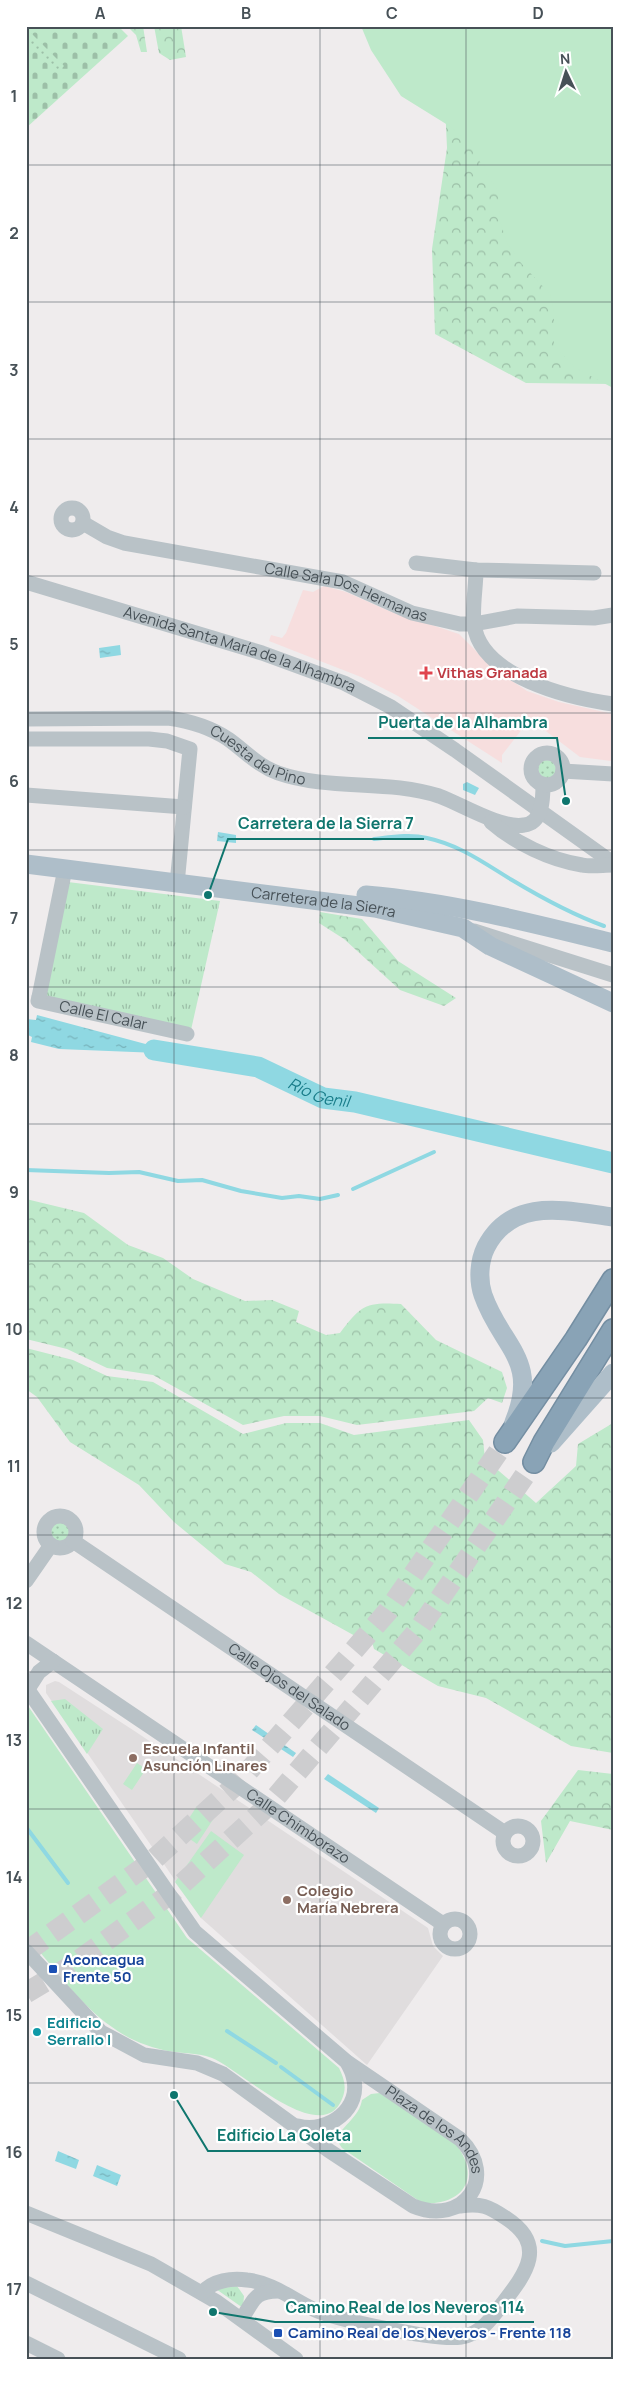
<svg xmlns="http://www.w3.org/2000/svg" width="639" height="2385" viewBox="0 0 639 2385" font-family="Manrope,sans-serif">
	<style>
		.education { fill: #e0ddde }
		.medical { fill: #f7dede }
		.grass { fill: url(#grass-tufts) }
		.forest { fill: url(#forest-crowns) }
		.cemetery { fill: url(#cemetery-stones) }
		.park { fill: #bee9ca }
		.garden { fill: url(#garden-dots) }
		.water { fill: url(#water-ripples) }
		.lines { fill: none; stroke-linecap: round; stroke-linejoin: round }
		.stream { stroke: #8fd8e2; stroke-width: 4 }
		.river { stroke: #8fd8e2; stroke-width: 21 }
		.highway-tunnel { stroke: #cdcdcf; stroke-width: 21; stroke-dasharray: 21 11; stroke-linecap: butt }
		.highway-casing { stroke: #748ea2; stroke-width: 24 }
		.minor { stroke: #b9c2c7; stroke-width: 15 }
		.major { stroke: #aebec9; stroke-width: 19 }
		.highway { stroke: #89a3b6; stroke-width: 21 }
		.grid { fill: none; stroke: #475157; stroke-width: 1; stroke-opacity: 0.55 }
		.health-dot { fill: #e0444e; stroke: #fff; stroke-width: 2 }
		.education-dot { fill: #8d6e63; stroke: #fff; stroke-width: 2 }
		.transit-dot { fill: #1a4fb4; stroke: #fff; stroke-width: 2 }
		.culture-dot { fill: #0f9aa8; stroke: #fff; stroke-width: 2 }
		.labels { text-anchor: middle; stroke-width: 4.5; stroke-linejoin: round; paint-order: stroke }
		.street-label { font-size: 15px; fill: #475157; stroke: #fff }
		.health-label { font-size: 15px; font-weight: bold; fill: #be3a42; stroke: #fff; text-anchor: start }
		.education-label { font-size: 15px; font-weight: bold; fill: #785e54; stroke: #fff; text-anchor: start }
		.transit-label { font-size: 15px; font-weight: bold; fill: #164399; stroke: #fff; text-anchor: start }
		.culture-label { font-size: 15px; font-weight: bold; fill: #0d838f; stroke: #fff; text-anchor: start }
		.water-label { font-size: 16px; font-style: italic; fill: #197d8a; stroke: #fff }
		.leader { fill: none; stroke: #0f766e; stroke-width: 2 }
		.callout-dot { fill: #0f766e; stroke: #fff; stroke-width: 2 }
		.callout-label { font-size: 16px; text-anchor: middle; font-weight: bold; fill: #0f766e; stroke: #fff; stroke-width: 4.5; stroke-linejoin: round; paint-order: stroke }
		.neatline { fill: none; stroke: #475157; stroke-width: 2 }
		.grid-label { font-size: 16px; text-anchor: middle; font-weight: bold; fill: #475157 }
	</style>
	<defs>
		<pattern id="grass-tufts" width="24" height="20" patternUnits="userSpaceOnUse" patternTransform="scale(1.25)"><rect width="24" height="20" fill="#bee9ca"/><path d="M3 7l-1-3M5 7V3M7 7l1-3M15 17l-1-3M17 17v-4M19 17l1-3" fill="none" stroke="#9cbfa7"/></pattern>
		<pattern id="forest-crowns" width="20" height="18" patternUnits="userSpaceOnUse" patternTransform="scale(1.25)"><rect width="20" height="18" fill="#bee9ca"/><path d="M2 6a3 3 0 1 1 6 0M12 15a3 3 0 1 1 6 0" fill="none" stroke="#9cbfa7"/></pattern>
		<pattern id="cemetery-stones" width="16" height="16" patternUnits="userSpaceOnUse" patternTransform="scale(1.25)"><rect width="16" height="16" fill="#bee9ca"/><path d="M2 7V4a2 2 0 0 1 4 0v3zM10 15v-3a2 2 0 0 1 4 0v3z" fill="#9cbfa7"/></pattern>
		<pattern id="garden-dots" width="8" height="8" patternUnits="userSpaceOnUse" patternTransform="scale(1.25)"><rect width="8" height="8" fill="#bee9ca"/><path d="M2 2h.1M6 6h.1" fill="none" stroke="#9cbfa7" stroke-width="1.8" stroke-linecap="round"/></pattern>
		<pattern id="water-ripples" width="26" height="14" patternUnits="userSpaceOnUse" patternTransform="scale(1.25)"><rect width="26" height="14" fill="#8fd8e2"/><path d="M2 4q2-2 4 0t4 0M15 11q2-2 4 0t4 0" fill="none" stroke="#77b2ba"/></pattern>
	</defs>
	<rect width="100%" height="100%" fill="#efeced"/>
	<polygon class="education" points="55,1681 59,1682 136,1732 428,1928 433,1946 443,1956 367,2065 201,1918 46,1693 46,1685"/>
	<polygon class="medical" points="324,586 346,592 389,611 459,634 494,669 527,691 559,702 613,714 611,761 580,757 530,719 502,755 502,763 398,696 361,677 269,641 271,635 282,638 286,633 303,590 313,592"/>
	<g class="grass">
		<polygon points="68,882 220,901 191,1030 45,997"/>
		<polygon points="65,1699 103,1729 87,1754 51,1701"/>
		<polygon points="237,2286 244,2296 243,2308 216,2289"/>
	</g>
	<g class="forest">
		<polygon points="127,26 143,26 147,52 141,52 136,35"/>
		<polygon points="154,26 181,26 186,57 170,60 159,53"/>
		<polygon points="443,60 613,384 526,383 435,334 432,249 447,148"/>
		<polygon points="320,912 362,919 398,961 456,998 444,1006 400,990 344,939 319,923"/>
		<path d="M26 1199 84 1213 128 1245 163 1258 193 1279 245 1301 272 1300 299 1311 296 1322 326 1335 340 1333C361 1305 366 1302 401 1304L436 1340 502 1372 507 1388 502 1403 488 1398 474 1411 357 1425 320 1416H284L243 1425 153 1375 107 1368 67 1349 26 1339Z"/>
		<polygon points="26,1348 73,1360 107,1376 153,1382 243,1434 286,1423 320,1423 354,1435 469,1420 483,1440 485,1459 536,1503 576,1466 578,1444 613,1423 613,1753 571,1746 486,1698 438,1686 374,1649 372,1642 363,1636 357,1637 279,1594 251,1572 225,1564 174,1522 139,1485 70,1442 37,1397 26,1389"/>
		<polygon points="578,1770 613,1774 613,1830 570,1821 546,1863 541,1821"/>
	</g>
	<polygon class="cemetery" points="26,26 118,26 128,36 26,128"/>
	<g class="park">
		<polygon points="361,26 613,26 613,388 574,367 554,345 554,312 550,294 521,263 507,243 499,218 500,193 485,172 471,144 451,127 401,96 371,50"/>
		<path d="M26 1703 187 1938 339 2068C343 2076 346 2084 344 2093 328 2155 240 2069 212 2058 196 2052 180 2054 163 2050 146 2046 126 2038 112 2027 80 2005 52 1965 26 1936Z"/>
		<polygon points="137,1763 146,1769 132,1790 123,1784"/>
		<polygon points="197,1806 214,1818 197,1844 180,1832"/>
		<polygon points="211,1831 244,1855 201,1918 175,1882"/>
		<path d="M380 2093 455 2143C482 2177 464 2206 422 2203L342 2148 336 2139C344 2124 359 2117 362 2100L371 2094Z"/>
	</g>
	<g class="garden">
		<polygon points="26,28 64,66 59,71 26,39"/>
		<circle cx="547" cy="769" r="9"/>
		<circle cx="60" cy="1532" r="11"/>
	</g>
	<g class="water">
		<polygon points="120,645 121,655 100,658 99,648"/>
		<polygon points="467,782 479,788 475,795 463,790 463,784"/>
		<polygon points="218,832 236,835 236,843 217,841"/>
		<polygon points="37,1015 183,1054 59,1049 31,1042 32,1037 26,1034 26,1019 36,1020"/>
		<polygon points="256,1725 296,1753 293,1757 252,1730"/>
		<polygon points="328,1774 379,1808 376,1813 324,1779"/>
		<polygon points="58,2151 79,2160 76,2169 55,2161"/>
		<polygon points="97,2165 121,2175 117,2186 93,2176"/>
	</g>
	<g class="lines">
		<g class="stream">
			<path d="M374 839C392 837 410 834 427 838 460 845 484 863 512 880 542 898 571 914 604 926"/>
			<polyline points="26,1170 109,1173 139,1172 178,1181 202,1180 241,1191 282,1198 299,1196 320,1199 338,1195"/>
			<polyline points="353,1189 434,1152"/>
			<polyline points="26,1827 68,1883"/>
			<polyline points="227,2031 276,2063"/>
			<polyline points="281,2067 333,2105"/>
			<polyline points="542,2241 565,2246 613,2241"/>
		</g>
		<path class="river" id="s1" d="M154 1050 258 1067 323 1098 355 1102 613 1163"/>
		<g class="highway-tunnel">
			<polyline points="26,1952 151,1862 239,1782 388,1611 505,1442"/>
			<polyline points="26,1993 71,1966 173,1892 270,1804 419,1629 534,1462"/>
		</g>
		<defs>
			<g id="highway">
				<polyline points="505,1442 576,1339 613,1280"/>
				<polyline points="534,1462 544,1442 613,1330"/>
			</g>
		</defs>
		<use href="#highway" class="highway-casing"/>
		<g class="minor">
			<circle cx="72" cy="519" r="11"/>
			<path id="s2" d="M83 523 107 537 124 543 343 582 412 613 460 624H474L517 616 594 618 613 615"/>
			<polyline points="416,563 476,570 594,573"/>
			<path d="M476 570C476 587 472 607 474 624 480 677 570 698 613 704"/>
			<path id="s3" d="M26 582 262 653 344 683 391 707 455 750 613 863"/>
			<path id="s4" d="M26 719 168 718C190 721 210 727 228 739 245 751 258 766 278 773 330 791 387 779 439 796 461 804 501 829 524 825 543 823 543 798 543 784"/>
			<polyline points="26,739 149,739 167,741 190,749 177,884"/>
			<circle cx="547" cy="769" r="16"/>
			<polyline points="563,771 613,774"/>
			<polyline points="26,795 184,807"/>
			<path d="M491 822C515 843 550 860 582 865 591 867 603 865 613 865"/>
			<polyline points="474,931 613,975"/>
			<path id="s5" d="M39 997 38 1001 187 1034"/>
			<polyline points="39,997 65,869"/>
			<circle cx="60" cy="1532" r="16"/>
			<path id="s6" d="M73 1541 505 1833"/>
			<polyline points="26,1581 51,1545"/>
			<path id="s7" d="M26 1643 443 1924"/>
			<path id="s8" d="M26 1687 195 1932 347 2062 460 2139C499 2177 464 2227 413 2206L328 2150 223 2074 197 2063 144 2055 101 2032 26 1951"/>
			<polyline points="28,1689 39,1672 53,1661"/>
			<circle cx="518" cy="1841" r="15"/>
			<circle cx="455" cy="1934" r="15"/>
			<path d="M298 2126C328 2134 363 2108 353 2076 352 2071 349 2066 347 2062"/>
			<polyline points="26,2213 151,2264 217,2302 296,2359"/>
			<polyline points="26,2283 179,2359"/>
			<path d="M202 2293C213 2280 232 2278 247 2280 271 2282 292 2299 313 2309 336 2320 436 2341 461 2337 481 2334 492 2318 503 2303 527 2272 547 2245 506 2218 488 2206 481 2203 460 2206"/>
			<path d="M242 2318C255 2300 252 2292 278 2291"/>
			<polyline points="26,2343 58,2359"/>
		</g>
		<g class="major">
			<path id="s9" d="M26 864 375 908 463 928 490 946 613 1003"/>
			<path d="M366 895C450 902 532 923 613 943"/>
			<path d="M514 1422C540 1359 501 1347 483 1295 478 1280 479 1261 486 1247 513 1196 566 1211 613 1217"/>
			<polyline points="551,1443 613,1373"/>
		</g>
		<use href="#highway" class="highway"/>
	</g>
	<path class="grid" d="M174 26V2359M320 26V2359M466 26V2359M26 165H613M26 302H613M26 439H613M26 576H613M26 713H613M26 850H613M26 987H613M26 1124H613M26 1261H613M26 1398H613M26 1535H613M26 1672H613M26 1809H613M26 1946H613M26 2083H613M26 2220H613"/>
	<path class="health-dot" d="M423.5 665.5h5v5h5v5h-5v5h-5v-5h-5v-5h5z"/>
	<g class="education-dot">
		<circle cx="133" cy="1758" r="5"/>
		<circle cx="287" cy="1900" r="5"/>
	</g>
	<g class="transit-dot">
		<rect x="48" y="1964" width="10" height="10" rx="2.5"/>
		<rect x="273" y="2328" width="10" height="10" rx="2.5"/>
	</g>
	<circle class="culture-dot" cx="37" cy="2032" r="5"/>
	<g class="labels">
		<g class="street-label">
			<text dy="5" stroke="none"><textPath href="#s2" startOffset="274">Calle Sala Dos Hermanas</textPath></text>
			<text dy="5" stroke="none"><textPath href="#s3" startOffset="224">Avenida Santa María de la Alhambra</textPath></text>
			<text dy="5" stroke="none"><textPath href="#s4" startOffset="241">Cuesta del Pino</textPath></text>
			<text dy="5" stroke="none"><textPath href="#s9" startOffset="300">Carretera de la Sierra</textPath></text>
			<text dy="5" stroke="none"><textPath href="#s5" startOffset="71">Calle El Calar</textPath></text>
			<text dy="5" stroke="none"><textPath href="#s6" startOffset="261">Calle Ojos del Salado</textPath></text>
			<text dy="5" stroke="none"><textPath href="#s7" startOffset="328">Calle Chimborazo</textPath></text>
			<text dy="5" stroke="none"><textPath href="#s8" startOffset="610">Plaza de los Andes</textPath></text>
		</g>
		<g class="health-label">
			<text x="437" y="678">Vithas Granada</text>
		</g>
		<g class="education-label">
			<text x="143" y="1754">Escuela Infantil<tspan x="143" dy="17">Asunción Linares</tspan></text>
			<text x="297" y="1896">Colegio<tspan x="297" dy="17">María Nebrera</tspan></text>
		</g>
		<g class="transit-label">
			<text x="63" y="1965">Aconcagua<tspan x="63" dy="17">Frente 50</tspan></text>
			<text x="288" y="2338">Camino Real de los Neveros - Frente 118</text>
		</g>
		<g class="culture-label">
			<text x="47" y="2028">Edificio<tspan x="47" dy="17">Serrallo I</tspan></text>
		</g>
		<g class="water-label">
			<text dy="6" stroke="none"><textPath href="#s1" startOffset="172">Río Genil</textPath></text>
		</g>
	</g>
	<path class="leader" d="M566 801L557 738H368M208 895L228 839H424M174 2095L208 2151H361M213 2312L275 2322H534"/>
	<g class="callout-dot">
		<circle cx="566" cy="801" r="5"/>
		<circle cx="208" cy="895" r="5"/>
		<circle cx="174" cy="2095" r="5"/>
		<circle cx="213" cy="2312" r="5"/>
	</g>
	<g class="callout-label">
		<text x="463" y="728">Puerta de la Alhambra</text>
		<text x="326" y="829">Carretera de la Sierra 7</text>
		<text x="284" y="2141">Edificio La Goleta</text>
		<text x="405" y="2313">Camino Real de los Neveros 114</text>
	</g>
	<rect width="639" height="2385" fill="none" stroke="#ffffff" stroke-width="55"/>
	<g transform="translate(566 72) rotate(356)" stroke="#ffffff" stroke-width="4" paint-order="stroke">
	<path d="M0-4L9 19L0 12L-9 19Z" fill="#475157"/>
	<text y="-8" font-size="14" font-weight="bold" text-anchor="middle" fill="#475157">N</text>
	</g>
	<rect x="28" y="28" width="584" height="2330" class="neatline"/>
	<g class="grid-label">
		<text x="100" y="19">A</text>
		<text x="246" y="19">B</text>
		<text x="392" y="19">C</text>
		<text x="538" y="19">D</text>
		<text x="14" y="102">1</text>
		<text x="14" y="239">2</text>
		<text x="14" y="376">3</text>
		<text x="14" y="513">4</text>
		<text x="14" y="650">5</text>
		<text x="14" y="787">6</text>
		<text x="14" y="924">7</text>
		<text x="14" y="1061">8</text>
		<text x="14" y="1198">9</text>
		<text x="14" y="1335">10</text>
		<text x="14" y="1472">11</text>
		<text x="14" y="1609">12</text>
		<text x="14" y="1746">13</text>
		<text x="14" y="1883">14</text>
		<text x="14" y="2021">15</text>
		<text x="14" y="2158">16</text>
		<text x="14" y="2295">17</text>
	</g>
</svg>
